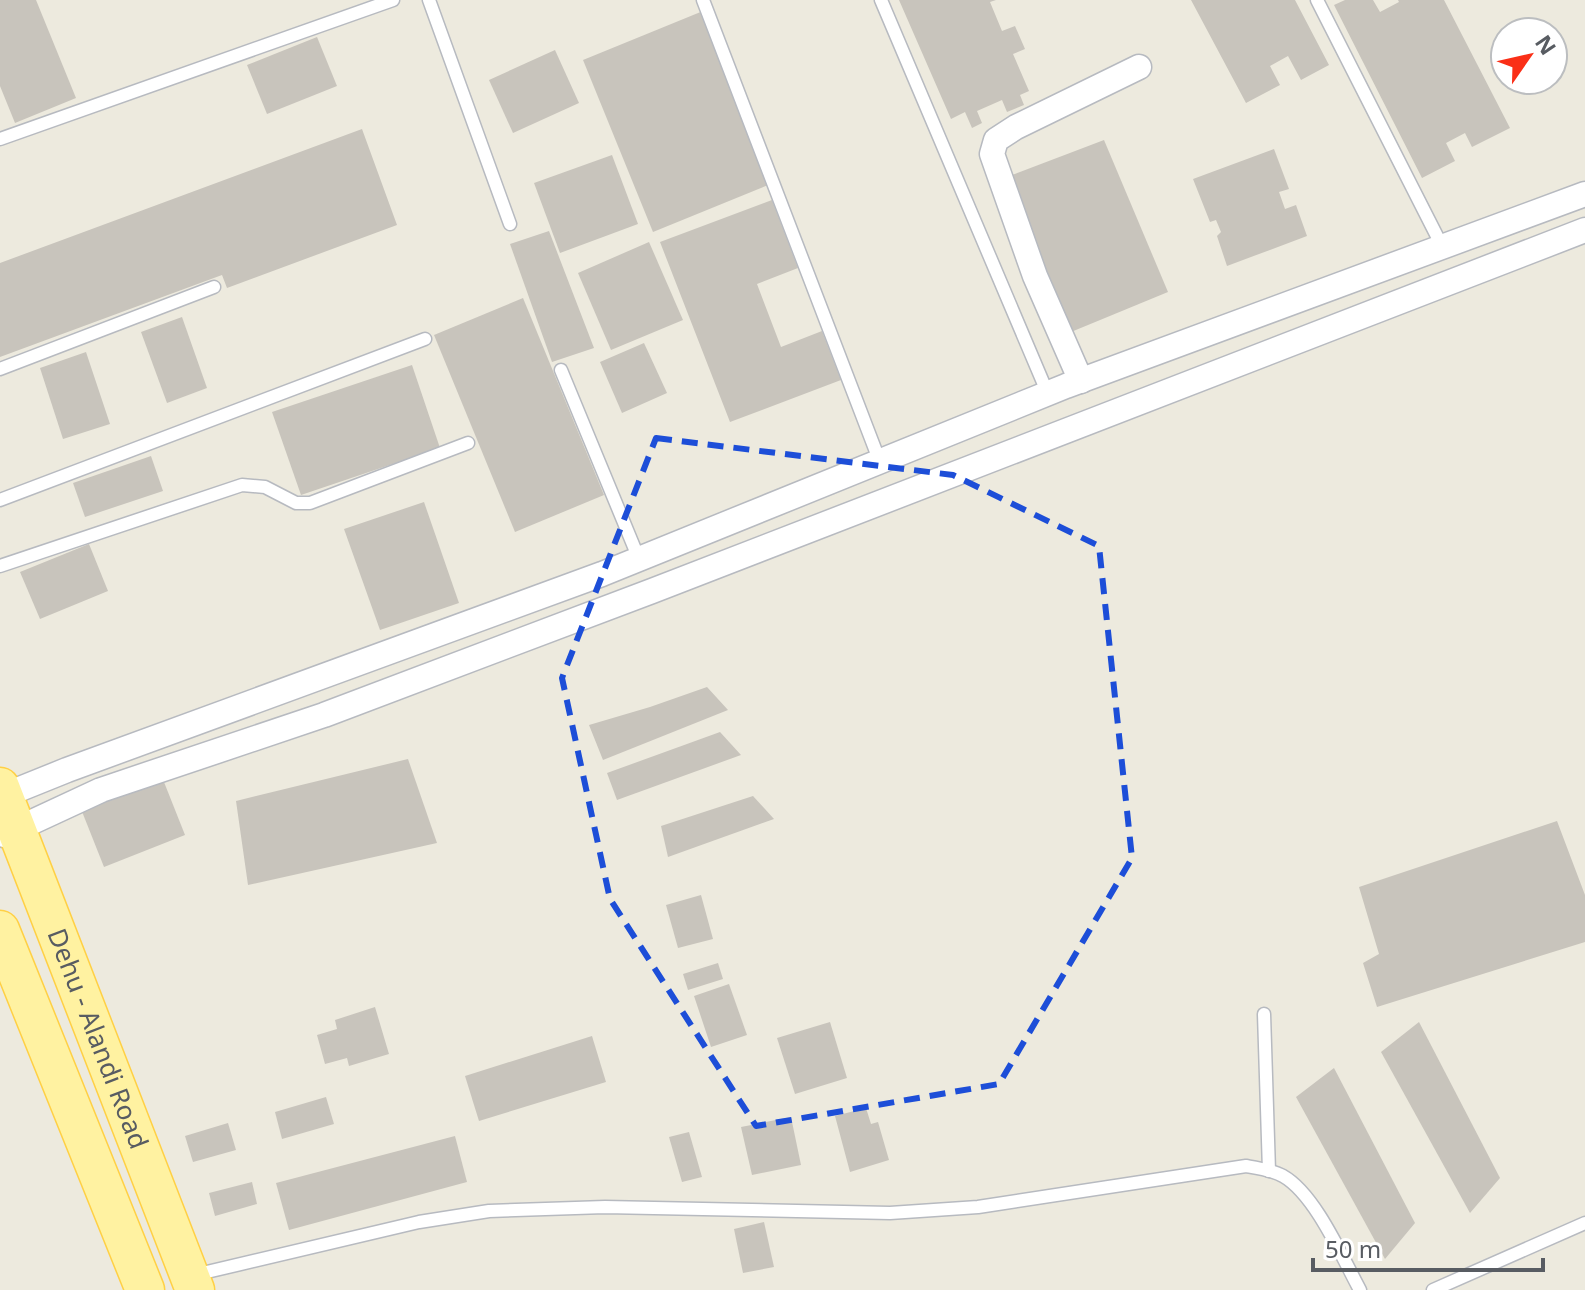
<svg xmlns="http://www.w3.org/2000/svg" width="1585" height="1290" viewBox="0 0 1585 1290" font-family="'Noto Sans',sans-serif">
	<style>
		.building { fill: #c8c4bc }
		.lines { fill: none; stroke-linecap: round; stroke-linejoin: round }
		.service-casing { stroke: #b7bac0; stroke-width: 15 }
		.minor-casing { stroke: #b7bac0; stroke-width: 27 }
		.primary-casing { stroke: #ffd045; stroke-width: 41 }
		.service { stroke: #fff; stroke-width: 12 }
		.minor { stroke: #fff; stroke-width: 24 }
		.primary { stroke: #fff2a1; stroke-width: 38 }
		.marked { fill: none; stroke: #1d4ed8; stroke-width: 6; stroke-dasharray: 16 10; stroke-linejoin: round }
		.labels { text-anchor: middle; stroke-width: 8; stroke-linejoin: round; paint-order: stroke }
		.street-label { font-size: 26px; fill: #585c62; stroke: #fff }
	</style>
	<rect width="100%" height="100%" fill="#edeade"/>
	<g class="building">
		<polygon points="0,0 36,0 76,98 15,123 0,86"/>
		<polygon points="899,0 996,0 990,2 1002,31 1015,26 1025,49 1013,54 1029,91 1020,95 1024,105 1007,112 1002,100 977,111 982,123 972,128 965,112 951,119"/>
		<polygon points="1191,0 1295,0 1329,65 1301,80 1288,56 1270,66 1280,85 1246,103"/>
		<polygon points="1345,0 1373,0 1380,12 1399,2 1398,0 1444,0 1510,128 1472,147 1465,133 1446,143 1455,161 1422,178 1334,5"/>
		<polygon points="703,11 773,183 653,232 583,60"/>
		<polygon points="317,37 337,86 267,114 247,65"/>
		<polygon points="555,50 579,103 513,133 489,80"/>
		<polygon points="362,129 397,225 227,288 222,275 0,357 0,263"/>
		<polygon points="1104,140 1168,292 1071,332 1007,177"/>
		<polygon points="1274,149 1289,189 1279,192 1285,209 1296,205 1307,236 1227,266 1217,236 1221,232 1216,220 1210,222 1193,179"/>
		<polygon points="612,155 638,224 560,253 534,183"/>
		<polygon points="772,200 798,268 757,284 781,347 822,331 841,380 730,422 660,242"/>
		<polygon points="549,231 594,348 552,362 510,244"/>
		<polygon points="649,242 683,320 611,350 578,273"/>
		<polygon points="523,298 604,495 515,532 434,335"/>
		<polygon points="182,317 207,388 167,403 141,332"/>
		<polygon points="644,343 667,393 622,413 600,362"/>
		<polygon points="86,352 110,424 63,439 40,368"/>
		<polygon points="412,365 440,448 301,495 272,412"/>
		<polygon points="151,456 163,491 85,517 73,483"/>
		<polygon points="424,502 459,603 380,630 344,529"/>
		<polygon points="89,544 108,591 40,619 20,572"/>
		<polygon points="707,687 728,710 603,760 589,725 650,707"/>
		<polygon points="720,732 741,755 617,800 607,773"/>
		<polygon points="408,759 437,843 248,885 236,801"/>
		<polygon points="162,777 185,835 104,867 81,809"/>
		<polygon points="753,796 774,819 668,857 661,826"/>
		<polygon points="1557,821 1585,895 1585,942 1377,1007 1363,963 1379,954 1359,887"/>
		<polygon points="701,895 713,939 678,948 666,905"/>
		<polygon points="718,963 723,979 688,990 683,974"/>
		<polygon points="729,984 747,1035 711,1047 694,996"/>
		<polygon points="375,1007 389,1054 349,1066 347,1058 325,1064 317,1035 337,1029 335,1020"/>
		<polygon points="830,1022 847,1078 795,1094 777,1038"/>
		<polygon points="1419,1022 1500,1178 1470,1213 1381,1052"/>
		<polygon points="592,1036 606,1082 479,1121 465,1076"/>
		<polygon points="1334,1068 1415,1223 1385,1259 1296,1097"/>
		<polygon points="326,1097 334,1124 282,1139 275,1112"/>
		<polygon points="866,1108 871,1124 878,1122 889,1160 850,1172 835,1116"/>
		<polygon points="791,1117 801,1165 752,1175 741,1127"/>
		<polygon points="228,1123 236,1150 193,1162 185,1136"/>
		<polygon points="689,1132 702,1177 682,1182 669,1137"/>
		<polygon points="455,1136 467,1182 289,1230 276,1183"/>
		<polygon points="252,1182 257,1204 215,1216 209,1193"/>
		<polygon points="764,1222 774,1267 743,1273 734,1229"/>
	</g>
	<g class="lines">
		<defs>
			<g id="service">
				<polyline points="429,0 510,224"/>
				<polyline points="703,0 880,462"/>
				<polyline points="881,0 1048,394"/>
				<polyline points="1317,0 1442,246"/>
				<polyline points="0,139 393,0"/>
				<polyline points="0,369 214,287"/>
				<polyline points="561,370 639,559"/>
				<polyline points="0,500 425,339"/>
				<polyline points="0,566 242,485 265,487 296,503 310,503 468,443"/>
				<polyline points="1264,1014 1269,1171"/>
				<path d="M194 1275 419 1222 489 1211 605 1207 890 1213 978 1207 1246 1166C1258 1168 1273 1170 1283 1176 1315 1194 1342 1257 1360 1290"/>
				<polyline points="1433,1290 1585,1223"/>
			</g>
			<g id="minor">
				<polyline points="1081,381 1035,276 992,154 996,140 1016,127 1139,67"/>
				<polyline points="0,797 67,770 602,574 1066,386 1585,194"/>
				<polyline points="4,835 101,790 324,715 652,591 1585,230"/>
			</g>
			<g id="primary">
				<path id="s1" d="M0 787 195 1290"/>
				<polyline points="0,930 145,1290"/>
			</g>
		</defs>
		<use href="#service" class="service-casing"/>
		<use href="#minor" class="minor-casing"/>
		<use href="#primary" class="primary-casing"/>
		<use href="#service" class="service"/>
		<use href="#minor" class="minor"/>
		<use href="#primary" class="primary"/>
	</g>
	<path class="marked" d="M656 438 953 475 1099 546 1132 858 999 1084 756 1126 610 899 562 678Z"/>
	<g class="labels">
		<g class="street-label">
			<text dy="9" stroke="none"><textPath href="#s1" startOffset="270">Dehu - Alandi Road</textPath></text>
		</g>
	</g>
	<g transform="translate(1529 56) rotate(56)"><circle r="38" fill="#ffffff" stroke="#bcbec0" stroke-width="2"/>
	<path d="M0-6L14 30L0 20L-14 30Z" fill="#fa2f17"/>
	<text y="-12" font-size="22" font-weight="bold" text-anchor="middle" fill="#585c62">N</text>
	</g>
	<path d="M1313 1258v12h230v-12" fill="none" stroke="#585c62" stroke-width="4"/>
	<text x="1325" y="1258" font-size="24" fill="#585c62" stroke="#ffffff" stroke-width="6" paint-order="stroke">50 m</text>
</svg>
